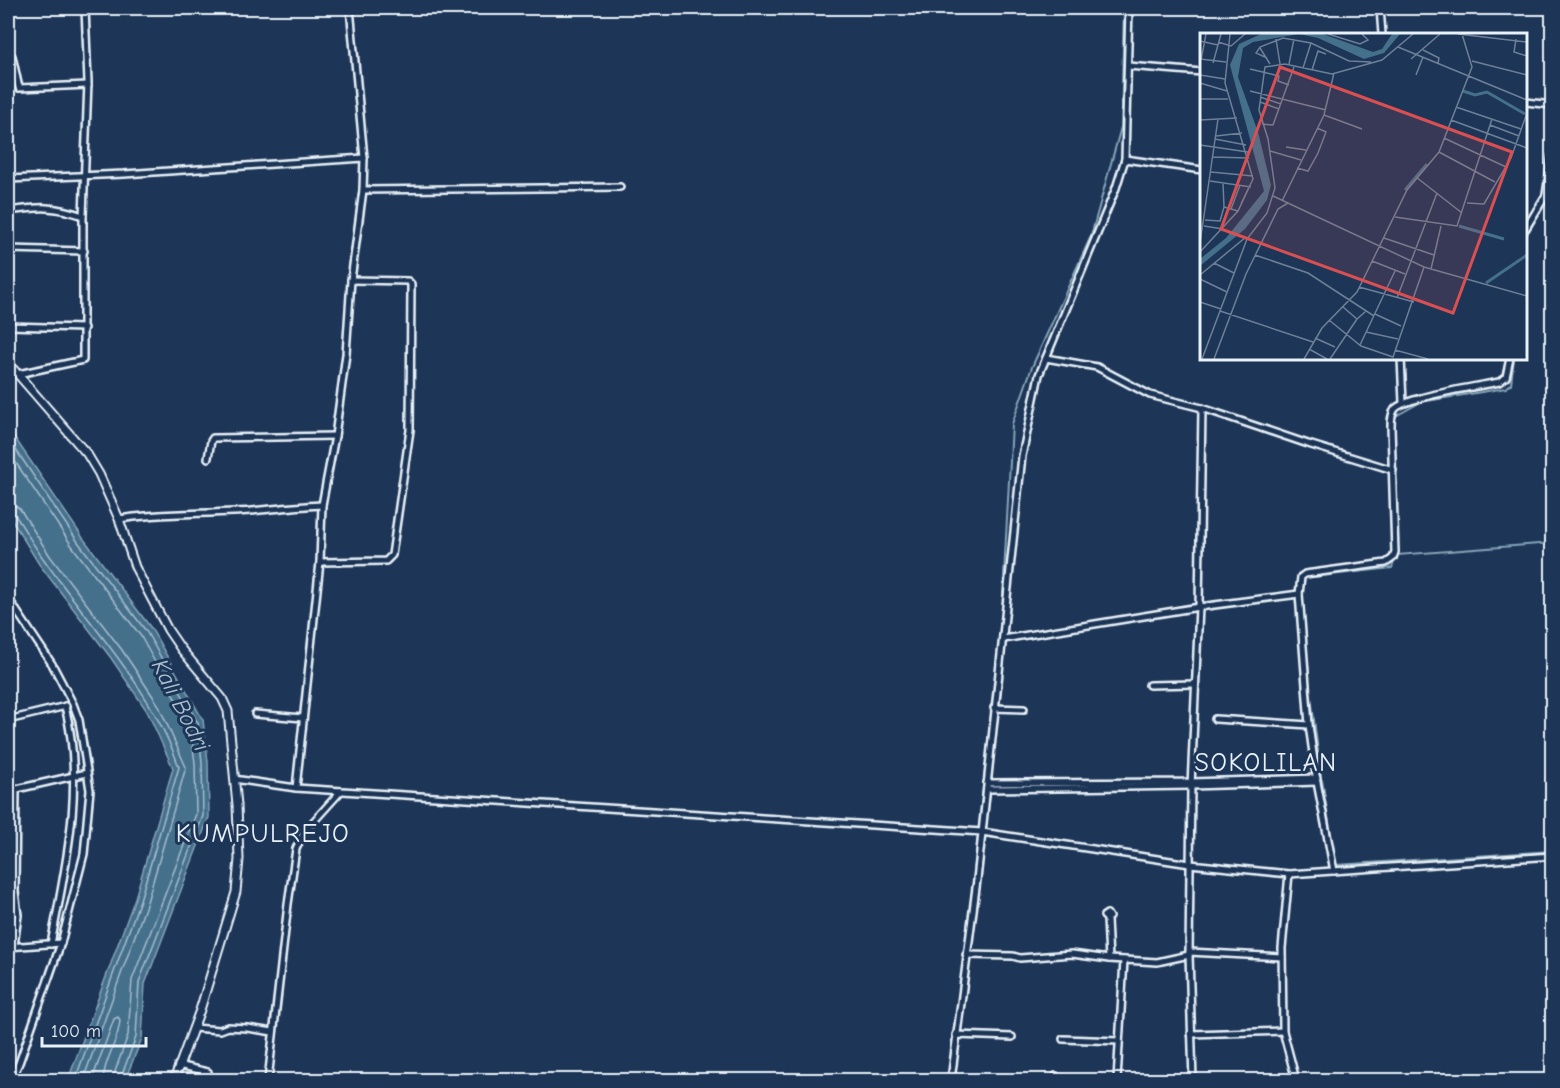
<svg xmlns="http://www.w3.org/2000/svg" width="1560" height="1088" viewBox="0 0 1560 1088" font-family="'Comic Neue',sans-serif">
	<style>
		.water { fill: #45708c; stroke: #86a4b7; stroke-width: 1.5 }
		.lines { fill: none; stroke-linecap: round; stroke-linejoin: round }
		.shore { stroke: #a7bdcd; stroke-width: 1.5 }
		.stream { stroke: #86a4b7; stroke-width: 2 }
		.minor-casing { stroke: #e8f1f8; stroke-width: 10 }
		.tertiary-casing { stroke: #e8f1f8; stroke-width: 11 }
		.minor { stroke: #1d3557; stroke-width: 5 }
		.tertiary { stroke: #1d3557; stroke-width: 7 }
		.labels { text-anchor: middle; stroke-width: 6; stroke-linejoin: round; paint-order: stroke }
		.water-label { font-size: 24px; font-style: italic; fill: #afc4d2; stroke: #1d3557 }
		.quarter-label { font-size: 26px; letter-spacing: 1.5px; fill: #e8f1f8; stroke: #1d3557 }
		.inset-river { fill: none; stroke: #45708c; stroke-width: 3 }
		.inset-road { fill: none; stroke: #6e8097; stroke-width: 1.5 }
		.view { fill: #da5052; fill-opacity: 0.15; stroke: #da5052; stroke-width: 3 }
		.inset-edge { fill: none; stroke: #e8f1f8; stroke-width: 3 }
	</style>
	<rect width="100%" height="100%" fill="#1d3557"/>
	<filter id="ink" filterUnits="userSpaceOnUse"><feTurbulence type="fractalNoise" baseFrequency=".0167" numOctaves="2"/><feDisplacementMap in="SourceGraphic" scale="12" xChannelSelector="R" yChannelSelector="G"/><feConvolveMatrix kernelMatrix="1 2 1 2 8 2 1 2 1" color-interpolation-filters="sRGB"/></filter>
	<g filter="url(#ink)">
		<polygon class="water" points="8,428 83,538 151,628 203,720 208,762 209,817 145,984 142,1038 125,1080 68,1080 135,898 173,768 147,711 111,658 39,564 8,514"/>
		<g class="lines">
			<g class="shore">
				<polyline points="8,438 78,542 146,631 198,723 202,763 203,816 139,982 136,1037 120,1080"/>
				<polyline points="8,451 72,546 140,635 190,725 195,763 196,814 132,980 128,1035 112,1080"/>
				<polyline points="8,504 14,505 20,509 50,556 122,650 158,704 186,767 147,902 83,1080"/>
				<path d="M8 512 15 515C25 530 34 546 45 561 92 628 152 689 179 767L140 900 75 1080"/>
				<path d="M92 1080 114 1019 118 1017 120 1020C119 1041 104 1059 103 1080"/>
			</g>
			<g class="stream">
				<polyline points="1526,236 1548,199 1552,177"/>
				<polyline points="1394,448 1394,417 1421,402 1506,388 1511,384 1514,358"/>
				<polyline points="1397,555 1552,543"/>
				<polyline points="1304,578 1392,568 1397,553"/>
				<polyline points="1303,583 1303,616"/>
				<polyline points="1306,657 1321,775"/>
				<polyline points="1322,780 1336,865 1552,851"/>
				<polyline points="965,956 1002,613 1012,424 1032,367 1091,236 1121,127 1124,8"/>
			</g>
			<defs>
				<g id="minor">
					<polyline points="1380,8 1382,34"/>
					<polyline points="8,55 12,56 19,88 88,85"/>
					<polyline points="1128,66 1202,72"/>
					<polyline points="1526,102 1552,105"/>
					<polyline points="1125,159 1202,170"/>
					<polyline points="8,179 124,174 364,158"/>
					<polyline points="363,190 620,187"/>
					<path d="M8 211C39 207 53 205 83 216"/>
					<polyline points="1526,228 1546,195 1552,155"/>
					<polyline points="8,249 84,251"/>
					<polyline points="8,326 84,328"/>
					<polyline points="1046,358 1097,367 1150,395 1202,408 1308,444 1393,470"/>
					<polyline points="1401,358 1403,403"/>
					<polyline points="18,374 83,360 83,216 88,82 85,8"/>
					<polyline points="208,458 211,441 213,438 335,436"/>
					<path d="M119 519C157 513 195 514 234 512 263 511 292 506 322 505"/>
					<polyline points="320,562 386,561 392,555 410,430 411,284 408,281 351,280"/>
					<polyline points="8,598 52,664 73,704 79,720 90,790 84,854 61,943 19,1063 11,1080"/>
					<polyline points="1003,639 1199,607 1299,594"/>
					<polyline points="1149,685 1195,684"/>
					<polyline points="994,708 1024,709"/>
					<polyline points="255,714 303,718"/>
					<polyline points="1215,719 1309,725"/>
					<polyline points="8,720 66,706"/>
					<polyline points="234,779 296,788 982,832 1190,864 1289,874 1552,856"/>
					<polyline points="987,783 1191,782 1317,778"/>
					<polyline points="296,788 320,562 322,505 335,436 346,354 351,280 363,190 364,158 350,8"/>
					<polyline points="987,789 1191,786 1317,782"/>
					<polyline points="8,791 87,773"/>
					<path d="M1334 871 1317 782 1309 725 1299 594 1301 577 1305 574 1386 563 1393 558 1395 552 1391 427C1391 421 1391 414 1395 409 1405 397 1480 386 1499 382L1506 377 1510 358"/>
					<polyline points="1289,874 1282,948 1283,1031 1296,1080"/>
					<polyline points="1109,917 1107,914 1104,916 1107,919 1109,959"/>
					<path d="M51 944C66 864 85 787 65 706"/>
					<polyline points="14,946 18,915 15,892 16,789"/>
					<polyline points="8,947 61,943"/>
					<polyline points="1189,952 1282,957"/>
					<polyline points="966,955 1013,956 1020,958 1072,954 1109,959 1157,962 1189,955"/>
					<polyline points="193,1028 220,1030 228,1027 247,1028 273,1032"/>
					<polyline points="1191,1034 1283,1031"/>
					<polyline points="956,1035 1012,1037"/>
					<polyline points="1063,1039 1119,1041"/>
					<polyline points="178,1065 208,1072"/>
					<polyline points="268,1080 288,904 296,849 304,832 341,791"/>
					<polyline points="951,1080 977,880 1022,456 1039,375 1116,188 1125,159 1129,8"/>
					<polyline points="1056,1080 1056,1076"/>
					<polyline points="1117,1080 1124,960"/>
					<polyline points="1193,1080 1189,955 1191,786 1199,607 1202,408"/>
				</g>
				<polyline id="tertiary" points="8,363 87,454 99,474 119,519 135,567 168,630 181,649 222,698 228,711 237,805 239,859 236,892 200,1010 174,1080"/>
			</defs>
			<use href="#minor" class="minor-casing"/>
			<use href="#tertiary" class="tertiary-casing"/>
			<use href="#minor" class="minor"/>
			<use href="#tertiary" class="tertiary"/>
		</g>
	</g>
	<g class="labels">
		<g class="water-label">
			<text transform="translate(181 705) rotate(63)" y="8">Kali Bodri</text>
		</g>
		<g class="quarter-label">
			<text x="1266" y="771">SOKOLILAN</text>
			<text x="263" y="842">KUMPULREJO</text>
		</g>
	</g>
	<g transform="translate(1200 33)">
		<rect width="327" height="327" fill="#1d3557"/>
		<path d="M61 1H123L173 19 182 16 192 1H200L184 20 164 26 118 5 99 1 53 9 43 15 38 44 58 99 71 152 67 167 45 196 0 233V226L26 205 64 158 30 32 39 11Z" fill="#45708c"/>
		<path class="inset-river" d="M263 58 275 62 287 59 325 81M205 157 227 131M259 193 304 206M286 250 327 222"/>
		<path class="inset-road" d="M128 1 160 11 168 7 162 1M258 1 327 9M76 6 80 31M316 6 314 19 327 23M0 8 18 12M18 9 31 13 45 1M198 14 327 67M60 15 70 31M223 17 239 25 238 30M67 25 56 20 60 14 83 5 111 10 149 28 171 29M0 26 26 29M211 26 240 1M1 27 6 1M272 28 327 42M13 30 21 1M89 31 94 6M103 35 111 10M50 36 79 43 78 48 89 52M112 37 118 18 126 21M0 42 25 46M216 42 223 24M0 50 27 58M50 58 126 77M60 64 81 71M0 66H28M60 69 79 76M256 74 321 96M124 82 162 96M0 87 37 85M251 87 327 115M62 91 73 92 94 34M290 92 319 103M16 103 42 100M244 105 306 134M15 106 46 112M0 112 48 119M86 114 106 117M70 118 101 127M239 119 295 149M13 124 49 125M97 135 108 138 118 120 126 99 117 95M11 139 53 143M216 144 262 180M10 148 51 154M23 150 24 174M73 163 224 234 327 263M82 168 124 82 134 40M267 170 284 171 311 125 327 80M41 171 50 152M31 176 40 152M195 184 257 193 292 86M5 187 20 188 24 174 38 178M4 193 23 196M184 205 234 222M0 210 18 86M0 219 38 178 53 146 25 50 30 1M55 222 108 240 174 283M172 228 205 241M14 230 34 240M231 236 241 193M0 242 46 204M0 246 27 259M159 254 214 269M197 265 237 160M0 269 21 276M143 274 157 286 166 278M20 278 113 309M175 281 201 293M129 287 161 313 193 324 224 234M166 299 198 306M115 305 135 314M160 312 195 238M109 316 127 326M195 317 228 326M2 326 47 206 67 180 75 155 68 106 59 77 65 34 85 31 132 41 182 27 213 1M14 326 46 241 78 176 88 170M104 326 122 295 157 259 207 157 239 119 272 34 262 1M130 326 157 286"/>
		<path class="view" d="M80 34 312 119 253 280 21 196Z"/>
		<rect width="327" height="327" class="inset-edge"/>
	</g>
	<rect width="1560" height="1088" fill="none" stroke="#1d3557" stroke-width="30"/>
	<rect x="15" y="15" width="1530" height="1058" fill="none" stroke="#e8f1f8" stroke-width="2" filter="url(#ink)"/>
	<path d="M42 1037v9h104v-9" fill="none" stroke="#e8f1f8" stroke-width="3"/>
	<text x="51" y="1037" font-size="18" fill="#e8f1f8" stroke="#1d3557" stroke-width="4.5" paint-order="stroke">100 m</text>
</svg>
